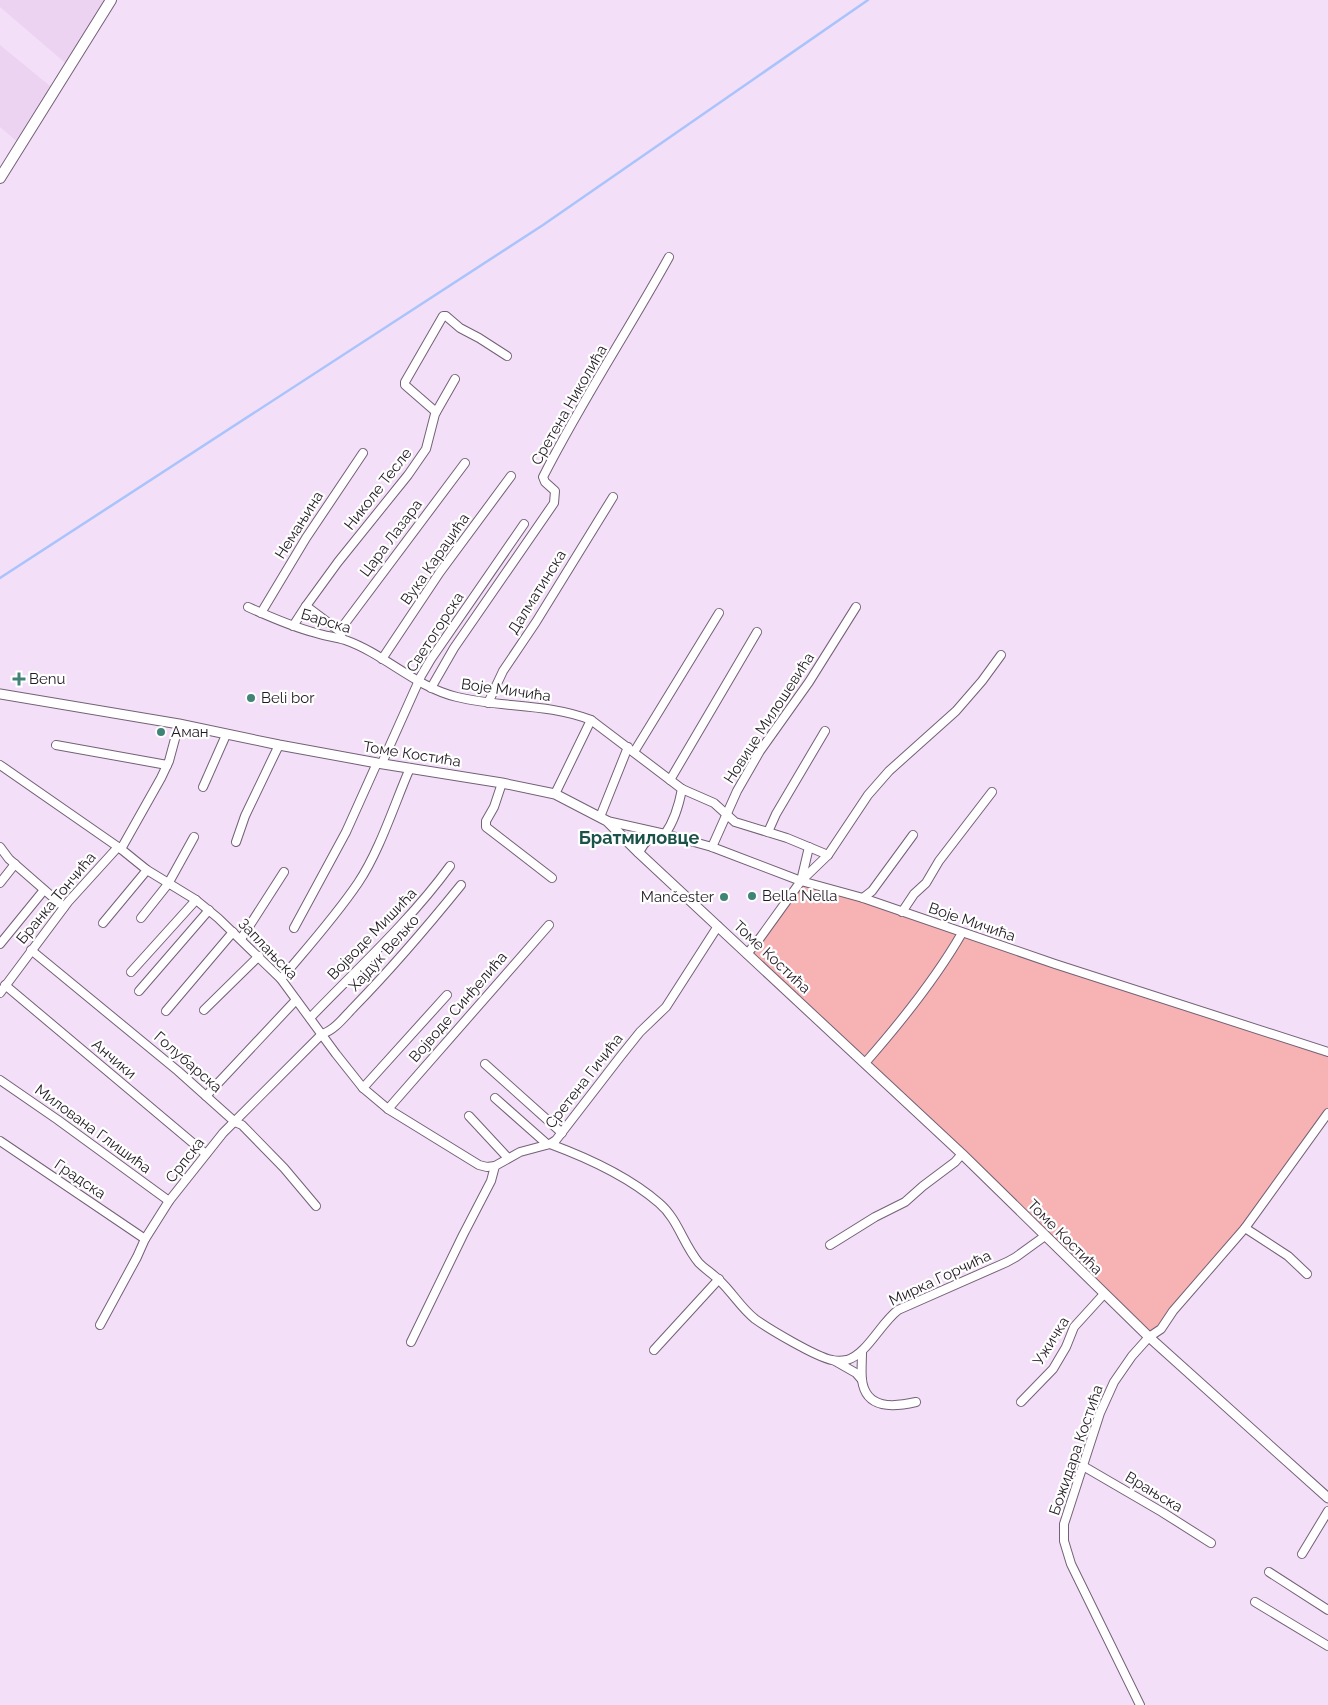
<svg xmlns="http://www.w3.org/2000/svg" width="1328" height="1705" viewBox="0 0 1328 1705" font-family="Raleway,sans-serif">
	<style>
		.built { fill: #edd3f2 }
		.green { fill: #f7b3b4 }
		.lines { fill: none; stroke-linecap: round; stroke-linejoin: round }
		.stream { stroke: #a9c4fb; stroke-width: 2.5 }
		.minor-casing { stroke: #736176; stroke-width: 10 }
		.tertiary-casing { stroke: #736176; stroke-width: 11 }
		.secondary-casing { stroke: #736176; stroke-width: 12 }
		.minor { stroke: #fff; stroke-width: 8 }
		.tertiary { stroke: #fff; stroke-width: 9 }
		.secondary { stroke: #fff; stroke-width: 10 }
		.poi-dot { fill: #408377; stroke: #fff; stroke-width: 2 }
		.labels { text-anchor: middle; stroke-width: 4.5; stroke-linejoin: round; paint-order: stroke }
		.street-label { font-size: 15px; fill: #231b24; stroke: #fff }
		.poi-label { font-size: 15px; fill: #231b24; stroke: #fff; text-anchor: start }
		.quarter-label { font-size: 18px; font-weight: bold; fill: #1b5249; stroke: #fff }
	</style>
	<rect width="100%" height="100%" fill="#f4dff8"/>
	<g class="built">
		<polygon points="0,0 111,0 70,67 0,7"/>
		<polygon points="0,45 55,90 21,145 0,127"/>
	</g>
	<polygon class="green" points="801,881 1328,1052 1328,1113 1245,1228 1165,1316 1149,1337 747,954"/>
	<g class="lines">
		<polyline class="stream" points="0,578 543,225 868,0"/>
		<defs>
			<g id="minor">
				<polyline points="436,412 405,385 405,382 443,316 446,316 460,328 479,338 507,356"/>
				<polyline points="306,606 338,562 408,475 426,449 435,414 455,379"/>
				<path d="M248 607C270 617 293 627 316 633 325 636 336 637 345 640 385 654 415 687 457 697 501 708 548 703 591 720"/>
				<polyline points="261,613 306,538 363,453"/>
				<polyline points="293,626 306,606 342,633"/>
				<polyline points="340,630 465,463"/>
				<polyline points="382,659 440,572 511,476"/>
				<path d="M431 688 454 648 554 503 555 491 545 482 543 477C581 402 628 331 669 257"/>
				<polyline points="488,703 503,671 536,622 613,497"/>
				<polyline points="56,745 167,765"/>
				<polyline points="634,752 719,613"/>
				<polyline points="382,763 421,676 431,659 524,524"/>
				<polyline points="0,765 121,849 147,870 196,900 218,918 281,979 336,1054 363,1088 388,1109 479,1165 487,1167 495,1166"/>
				<polyline points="670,780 757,632"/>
				<polyline points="502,783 494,807 486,821 486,827 552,878"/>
				<polyline points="203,787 226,735"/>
				<polyline points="555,794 591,720 682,789 714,803 735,822 787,838 828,855"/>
				<polyline points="600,817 628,747"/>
				<polyline points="607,821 665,834 712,847 801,881 863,898 1055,964 1328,1052"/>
				<polyline points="768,832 776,814 825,731"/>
				<polyline points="236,842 245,816 279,745"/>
				<polyline points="0,847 9,859 64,907"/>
				<polyline points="712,847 737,791 760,751 809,682 856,607"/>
				<polyline points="121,849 161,778 169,761 179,724"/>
				<path d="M639 853C645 840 651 836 665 834 675 820 679 805 682 789"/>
				<polyline points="801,881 809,847"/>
				<polyline points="0,883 15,864"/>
				<polyline points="863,898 872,891 913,835"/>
				<polyline points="902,912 914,894 926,883 939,861 992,792"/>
				<polyline points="141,918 168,884 194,837"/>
				<polyline points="103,923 147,870"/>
				<polyline points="294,928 346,832 377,763"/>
				<polyline points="241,939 284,872"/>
				<polyline points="0,944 44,890"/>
				<polyline points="31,950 178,1071 235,1122 242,1125 284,1168 316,1206"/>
				<polyline points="747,954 760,938 801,881 828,855 868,795 889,771 956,711 982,681 1001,655"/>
				<polyline points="131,972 196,900"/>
				<path d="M281 979C307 948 335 917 358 883 380 850 394 805 410 768"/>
				<polyline points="5,985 206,1154"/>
				<polyline points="139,991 209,910"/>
				<polyline points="0,993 68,902 118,847"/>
				<polyline points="204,1010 259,956"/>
				<polyline points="166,1011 233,932"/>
				<path d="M310 1018C358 968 409 922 450 866"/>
				<path d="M865 1063C901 1022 935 980 962 933"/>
				<polyline points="485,1064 562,1133"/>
				<polyline points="0,1080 58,1120 169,1201"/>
				<polyline points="363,1088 447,995"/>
				<polyline points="206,1096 296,1000"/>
				<polyline points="495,1098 547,1144"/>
				<polyline points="388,1109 549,925"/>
				<polyline points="469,1116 508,1158"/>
				<polyline points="0,1141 145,1239"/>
				<path d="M550 1144C588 1158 628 1176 659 1203 678 1219 683 1244 699 1263 705 1269 713 1274 719 1280 732 1292 741 1308 755 1319 769 1329 816 1357 832 1360 836 1361 842 1361 847 1360 867 1354 880 1324 898 1310L1007 1262 1016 1257 1045 1236"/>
				<polyline points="1245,1228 1288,1256 1307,1274"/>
				<polyline points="830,1245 875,1217 905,1202 923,1186 955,1162 962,1154"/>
				<path d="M100 1325 137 1257 145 1239 169 1201 223 1133 322 1034C335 1030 345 1016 354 1007 392 968 427 927 461 885"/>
				<polyline points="411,1342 463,1235 491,1181 495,1166 520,1152 550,1144 556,1140 620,1057 640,1032 666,1007 718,926"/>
				<polyline points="654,1350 719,1279"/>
				<path d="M862 1352C862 1361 861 1371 862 1380 866 1410 894 1407 916 1402"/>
				<polyline points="835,1361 856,1373 862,1380"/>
				<polyline points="1021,1402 1053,1369 1066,1347 1074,1327 1104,1294"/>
				<polyline points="1083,1466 1162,1512 1211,1543"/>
				<polyline points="1302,1554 1328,1511"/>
				<polyline points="1269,1572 1328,1610"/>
				<polyline points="1255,1602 1328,1646"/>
				<polyline points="1140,1705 1071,1564 1064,1541 1064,1524 1100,1413 1114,1382 1132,1356 1149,1337 1161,1329 1173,1311 1245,1228 1328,1113"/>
			</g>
			<polyline id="tertiary" points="0,694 179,724 279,745 377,763 502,783 555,794 607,821 639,853 962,1154 1149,1337 1328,1498"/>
			<polyline id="secondary" points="0,178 111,0"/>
		</defs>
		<use href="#minor" class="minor-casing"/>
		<use href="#tertiary" class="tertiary-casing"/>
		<use href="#secondary" class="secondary-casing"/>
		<use href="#minor" class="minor"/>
		<use href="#tertiary" class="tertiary"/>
		<use href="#secondary" class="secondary"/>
	</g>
	<g class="poi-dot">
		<path d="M16.5 671.5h5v5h5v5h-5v5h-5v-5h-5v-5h5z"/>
		<circle cx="251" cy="698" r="5"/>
		<circle cx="161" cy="732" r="5"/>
		<circle cx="752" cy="896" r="5"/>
		<circle cx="724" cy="897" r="5"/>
	</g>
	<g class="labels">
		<g class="street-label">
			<text transform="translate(569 405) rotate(-60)" y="5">Сретена Николића</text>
			<text transform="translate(378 489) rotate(-52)" y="5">Николе Тесле</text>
			<text transform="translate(299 525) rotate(-58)" y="5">Немањина</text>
			<text transform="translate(391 538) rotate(-53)" y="5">Цара Лазара</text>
			<text transform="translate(435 559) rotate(-55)" y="5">Вука Караџића</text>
			<text transform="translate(537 592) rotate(-58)" y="5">Далматинска</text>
			<text transform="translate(326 621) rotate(17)" y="5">Барска</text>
			<text transform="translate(435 632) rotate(-57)" y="5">Светогорска</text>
			<text transform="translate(506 690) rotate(8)" y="5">Воје Мичића</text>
			<text transform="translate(769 718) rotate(-57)" y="5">Новице Милошевића</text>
			<text transform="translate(412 754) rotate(9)" y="5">Томе Костића</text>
			<text transform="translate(56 898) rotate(-50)" y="5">Бранка Тончића</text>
			<text transform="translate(972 922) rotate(19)" y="5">Воје Мичића</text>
			<text transform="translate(372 934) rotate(-46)" y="5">Војводе Мишића</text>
			<text transform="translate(268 949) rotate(46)" y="5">Заплањска</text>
			<text transform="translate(384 953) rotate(-48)" y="5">Хајдук Вељко</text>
			<text transform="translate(772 957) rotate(43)" y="5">Томе Костића</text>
			<text transform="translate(458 1007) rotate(-49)" y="5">Војводе Синђелића</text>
			<text transform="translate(114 1059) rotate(40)" y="5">Анчики</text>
			<text transform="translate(188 1062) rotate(41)" y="5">Голубарска</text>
			<text transform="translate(584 1081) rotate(-52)" y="5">Сретена Гичића</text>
			<text transform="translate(93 1129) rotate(36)" y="5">Милована Глишића</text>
			<text transform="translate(185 1160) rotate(-52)" y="5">Српска</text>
			<text transform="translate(80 1179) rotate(34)" y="5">Градска</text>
			<text transform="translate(1065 1237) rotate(45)" y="5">Томе Костића</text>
			<text transform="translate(940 1278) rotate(-25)" y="5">Мирка Горчића</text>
			<text transform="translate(1051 1341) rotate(-58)" y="5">Ужичка</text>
			<text transform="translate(1076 1450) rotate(-71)" y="5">Божидара Костића</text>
			<text transform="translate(1154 1492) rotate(31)" y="5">Врањска</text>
		</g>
		<g class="poi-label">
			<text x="29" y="684">Benu</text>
			<text x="261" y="703">Beli bor</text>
			<text x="171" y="737">Аман</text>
			<text x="762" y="901">Bella Nella</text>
			<text x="714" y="902" text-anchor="end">Mančester</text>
		</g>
		<g class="quarter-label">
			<text x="639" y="844">Братмиловце</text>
		</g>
	</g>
</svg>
